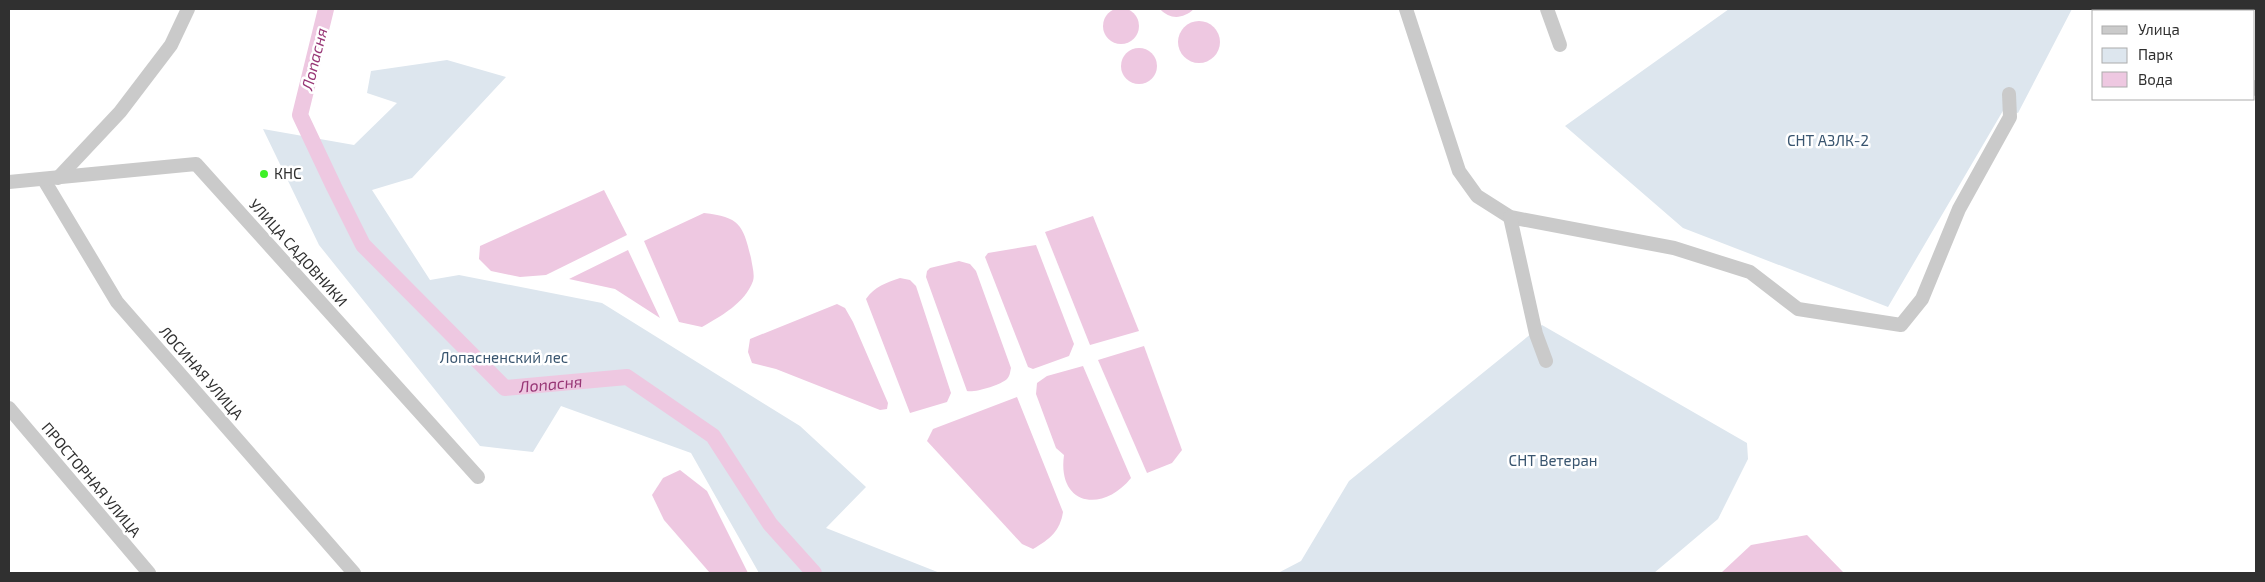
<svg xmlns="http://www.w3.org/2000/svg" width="2265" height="582" viewBox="0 0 2265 582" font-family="'Exo 2',sans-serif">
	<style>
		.green { fill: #dde6ee }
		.water { fill: #eec8e1 }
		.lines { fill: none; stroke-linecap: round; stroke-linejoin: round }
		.river { stroke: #eec8e1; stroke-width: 16 }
		.minor { stroke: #cacaca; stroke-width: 14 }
		.poi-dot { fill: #3ef127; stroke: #fff; stroke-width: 2 }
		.labels { text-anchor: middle; stroke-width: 5; stroke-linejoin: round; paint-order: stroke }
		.park-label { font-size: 15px; fill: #39556f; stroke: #fff }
		.poi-label { font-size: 15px; fill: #303030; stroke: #fff; text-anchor: start }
		.street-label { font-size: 15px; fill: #303030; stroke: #fff }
		.water-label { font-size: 16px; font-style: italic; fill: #983776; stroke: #fff }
	</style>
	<rect width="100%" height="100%" fill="#fff"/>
	<g class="green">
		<polygon points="1729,9 2072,9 2018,113 2004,109 1888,307 1683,228 1565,126"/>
		<polygon points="447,60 506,77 412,178 372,190 430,280 459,275 602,303 800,426 866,487 826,528 940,573 759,573 691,453 561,406 533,452 480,446 319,245 263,129 354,145 397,103 367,93 371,71"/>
		<polygon points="1542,325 1747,443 1748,459 1718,519 1654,573 1278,573 1301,561 1349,481"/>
	</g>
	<g class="water">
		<circle cx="1121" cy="26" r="18"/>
		<path d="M1160 9H1194C1183 19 1170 20 1160 9Z"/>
		<circle cx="1199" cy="42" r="21"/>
		<circle cx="1139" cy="66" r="18"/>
		<polygon points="604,190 627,235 546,275 520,277 491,271 479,259 480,246"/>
		<path d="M704 213C740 217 743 225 751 258 752 265 755 275 753 281 745 303 721 316 702 327L679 322 644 241Z"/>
		<polygon points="1093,216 1139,331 1090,345 1045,232"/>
		<polygon points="1036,245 1074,344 1069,356 1033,369 1028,367 985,257 988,253"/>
		<polygon points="628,250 660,318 615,289 569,279"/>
		<path d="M959 261 970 264 976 271 1011 368C1010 372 1010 376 1007 379 1001 385 974 393 967 391L926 277 927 271 930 268Z"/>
		<path d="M900 278 910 280 916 286 951 393 947 402 910 413 866 299C875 286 886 283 900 278Z"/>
		<polygon points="837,304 845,308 853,322 888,403 887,409 880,410 776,369 752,363 748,352 750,339"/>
		<polygon points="1144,346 1182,450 1172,463 1147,473 1098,360"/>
		<path d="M1083 366 1131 478C1102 514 1057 505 1064 455L1056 448 1036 394 1037 383 1047 376Z"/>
		<path d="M1017 397 1063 512C1060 531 1050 539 1033 549L1022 544 927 441 933 429Z"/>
		<polygon points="680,470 707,491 748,573 710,573 664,520 652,495 663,478"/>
		<polygon points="1807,535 1844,573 1721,573 1751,545"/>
	</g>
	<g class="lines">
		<path class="river" id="s1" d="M326 9 300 115 334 187 363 245 505 388 627 377 713 436 770 524 814 573"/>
		<g class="minor">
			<polyline points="1406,9 1459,171 1477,196 1510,217 1674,248 1750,272 1798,309 1901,325 1922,299 1959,209 2010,117 2009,94"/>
			<polyline points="1547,9 1560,45"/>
			<polyline points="2254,87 2256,89"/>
			<polyline points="58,178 120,112 171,45 188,9"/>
			<polyline points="44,180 117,302 354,573"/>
			<polyline points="9,182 196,164 478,477"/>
			<polyline points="1510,217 1536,334 1546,361"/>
			<polyline points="9,408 149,573"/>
		</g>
	</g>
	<circle class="poi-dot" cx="264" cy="174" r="5"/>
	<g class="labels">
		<g class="park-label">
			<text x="1828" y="146">СНТ АЗЛК-2</text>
			<text x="504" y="363">Лопасненский лес</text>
			<text x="1553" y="466">СНТ Ветеран</text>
		</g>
		<g class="poi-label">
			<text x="274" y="179">КНС</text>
		</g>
		<g class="street-label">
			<text transform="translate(298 253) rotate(48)" y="5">УЛИЦА САДОВНИКИ</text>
			<text transform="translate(201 373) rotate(49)" y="5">ЛОСИНАЯ УЛИЦА</text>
			<text transform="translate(91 480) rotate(50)" y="5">ПРОСТОРНАЯ УЛИЦА</text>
		</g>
		<g class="water-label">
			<text transform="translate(314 59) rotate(-76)" y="6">Лопасня</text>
			<text dy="6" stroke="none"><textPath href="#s1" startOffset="501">Лопасня</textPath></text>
		</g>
	</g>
	<rect width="2265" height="582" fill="none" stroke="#303030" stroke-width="20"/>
	<rect x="2092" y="10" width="162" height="90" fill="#ffffff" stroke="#acacac"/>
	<rect x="2102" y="26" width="25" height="8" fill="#cacaca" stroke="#acacac"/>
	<text x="2138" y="35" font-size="15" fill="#303030">Улица</text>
	<rect x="2102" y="48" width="25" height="15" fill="#dde6ee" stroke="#acacac"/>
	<text x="2138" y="60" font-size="15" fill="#303030">Парк</text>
	<rect x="2102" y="72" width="25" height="15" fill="#eec8e1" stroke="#acacac"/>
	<text x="2138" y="85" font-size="15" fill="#303030">Вода</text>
</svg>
